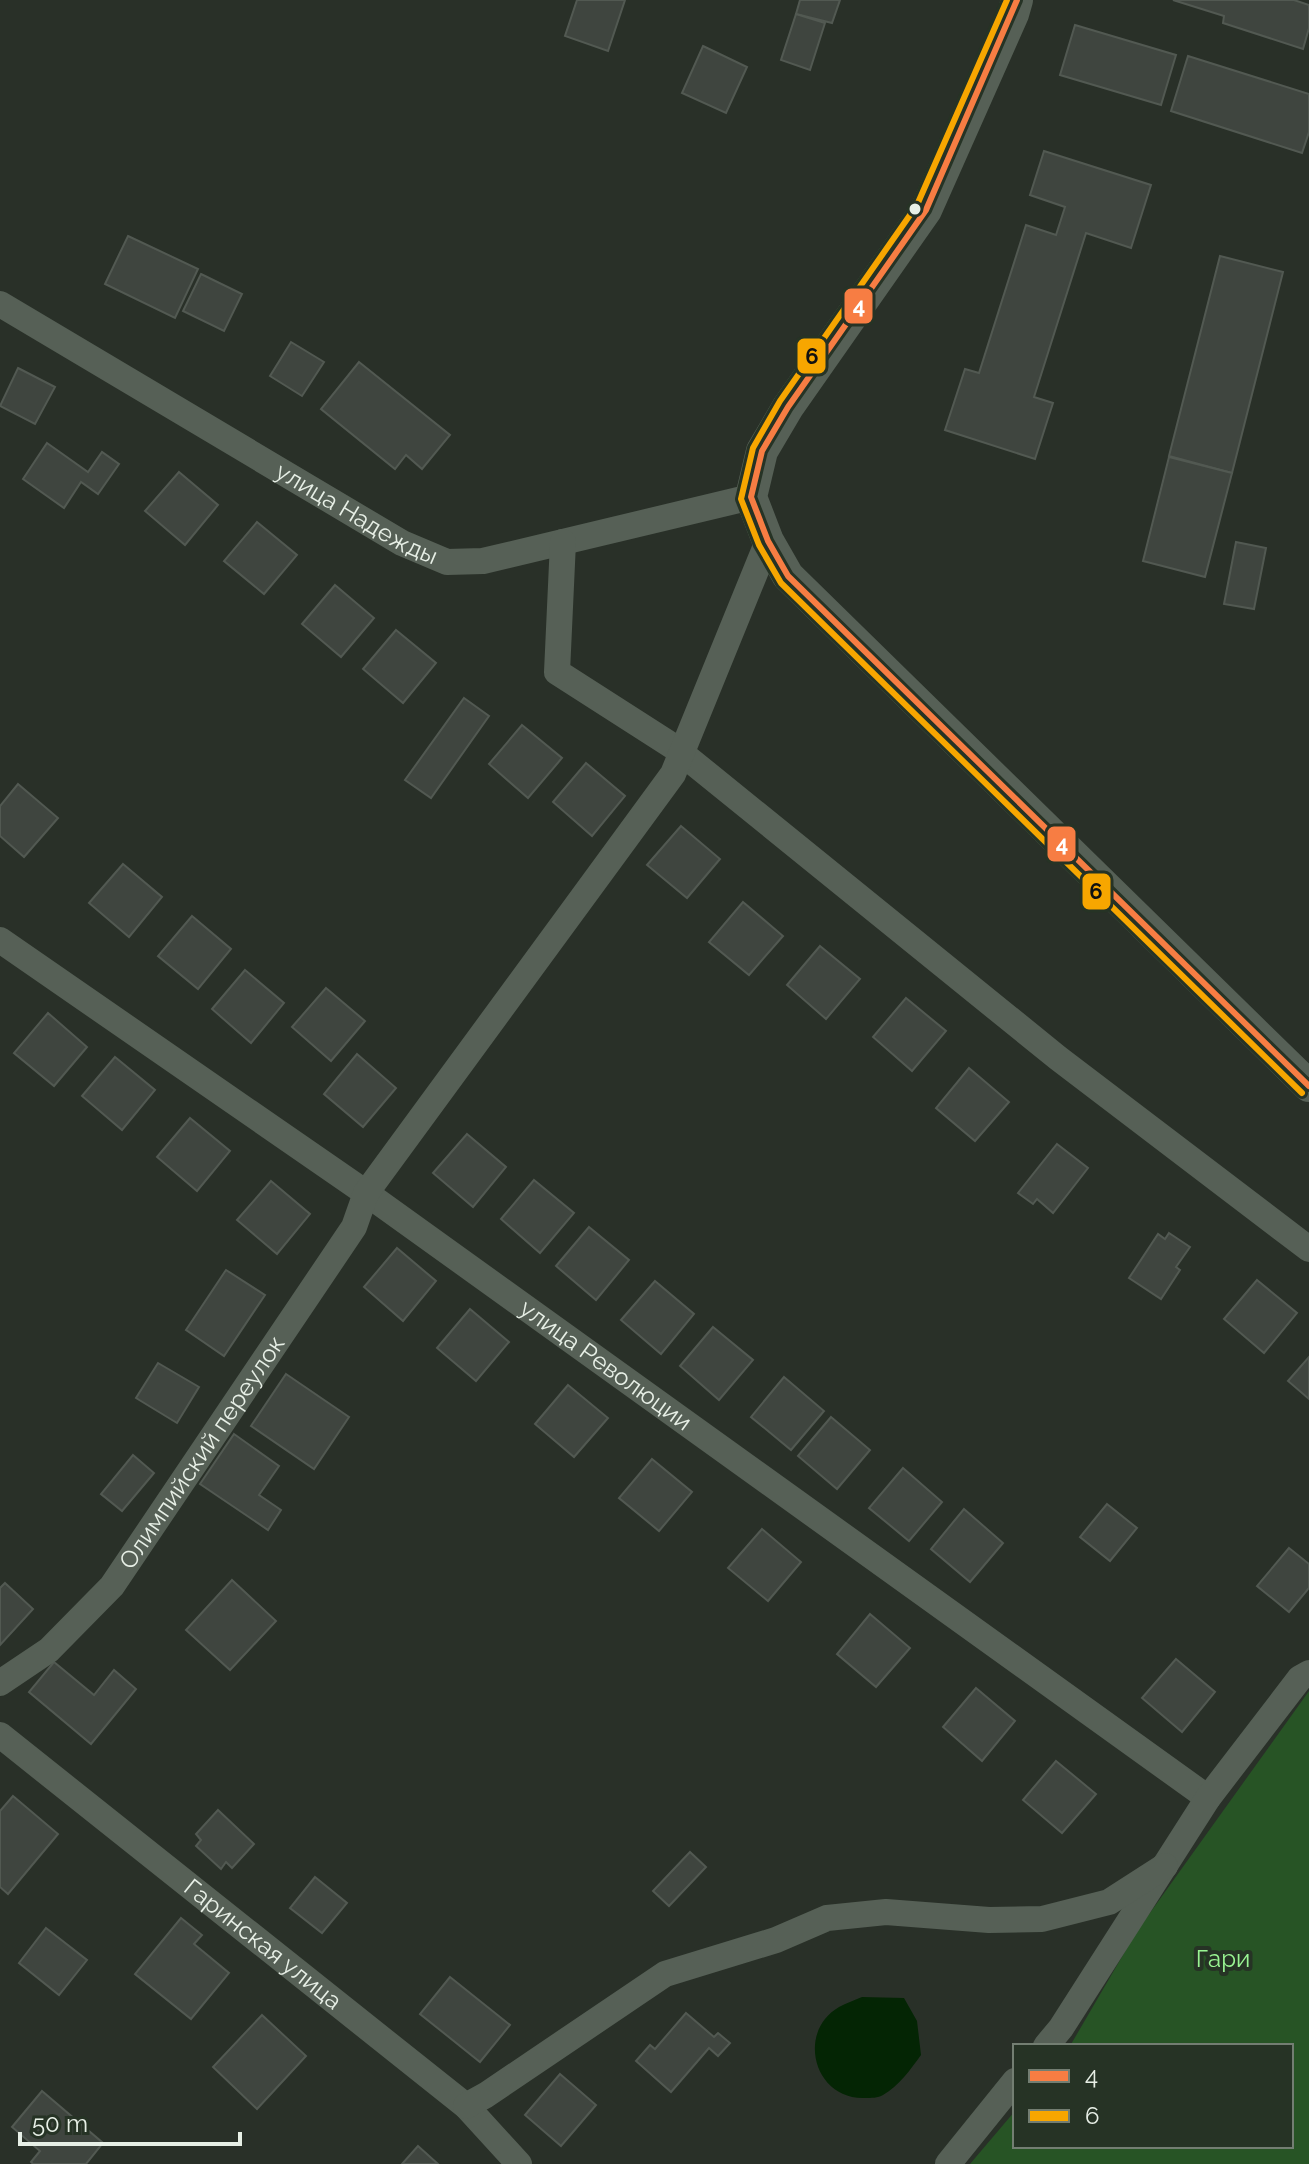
<svg xmlns="http://www.w3.org/2000/svg" width="1309" height="2164" viewBox="0 0 1309 2164" font-family="Raleway,sans-serif">
	<style>
		.green { fill: #275425 }
		.water { fill: #042504 }
		.building { fill: #3f453f; stroke: #525952; stroke-width: 2 }
		.lines { fill: none; stroke-linecap: round; stroke-linejoin: round }
		.minor { stroke: #566056; stroke-width: 26 }
		.tertiary { stroke: #566056; stroke-width: 32 }
		.bus-1-casing { stroke: #263325; stroke-width: 12 }
		.bus-2-casing { stroke: #263325; stroke-width: 12 }
		.bus-1 { stroke: #f77d43; stroke-width: 6 }
		.bus-2 { stroke: #f7a600; stroke-width: 6 }
		.bus-dot { fill: #e7efe6; stroke: #263325; stroke-width: 3 }
		.labels { text-anchor: middle; stroke-width: 8; stroke-linejoin: round; paint-order: stroke }
		.street-label { font-size: 24px; fill: #e7efe6; stroke: #263325 }
		.park-label { font-size: 24px; fill: #9af593; stroke: #263325 }
		.line-badge { stroke: #263325; stroke-width: 3 }
		.badge-label { font-size: 22px; text-anchor: middle; font-weight: bold; fill: #fff }
		.pale-badge-label { font-size: 22px; text-anchor: middle; font-weight: bold; fill: #111 }
	</style>
	<rect width="100%" height="100%" fill="#293028"/>
	<polygon class="green" points="1309,1691 1309,2164 970,2164 1015,2111 1015,2146 1291,2146 1291,2046 1070,2046 1137,1931"/>
	<path class="water" d="M862 1997 904 1998 917 2021 921 2055C910 2070 899 2086 883 2095 878 2098 871 2098 865 2098 814 2100 796 2032 839 2007 846 2003 855 2000 862 1997Z"/>
	<g class="building">
		<polygon points="577,0 625,0 608,51 565,36"/>
		<polygon points="800,0 840,0 832,23 796,14"/>
		<polygon points="1173,0 1294,0 1309,5 1309,28 1303,49 1223,23 1224,16"/>
		<polygon points="796,14 825,23 810,70 781,60"/>
		<polygon points="1075,25 1176,55 1161,105 1060,75"/>
		<polygon points="703,46 747,67 726,113 682,93"/>
		<polygon points="1188,56 1309,94 1309,132 1302,153 1171,111"/>
		<polygon points="1044,151 1151,185 1131,248 1086,233 1034,397 1053,403 1035,459 945,430 965,369 979,373 1026,225 1056,235 1065,207 1030,195"/>
		<polygon points="128,236 198,269 175,318 105,284"/>
		<polygon points="1220,256 1283,272 1232,473 1169,456"/>
		<polygon points="201,274 242,294 224,331 183,311"/>
		<polygon points="291,342 324,362 302,396 270,376"/>
		<polygon points="359,362 450,435 422,469 406,455 395,469 321,409"/>
		<polygon points="18,368 55,387 35,424 0,406"/>
		<polygon points="47,443 88,472 102,452 119,464 98,494 81,482 64,508 23,479"/>
		<polygon points="1169,457 1232,473 1205,577 1143,561"/>
		<polygon points="179,472 218,505 185,545 145,511"/>
		<polygon points="257,522 297,555 264,594 224,561"/>
		<polygon points="1236,542 1266,548 1254,609 1224,604"/>
		<polygon points="335,585 374,618 341,657 302,624"/>
		<polygon points="396,630 436,663 403,703 363,669"/>
		<polygon points="464,698 489,716 431,798 405,780"/>
		<polygon points="522,725 562,758 528,798 489,764"/>
		<polygon points="586,763 625,796 592,836 553,802"/>
		<polygon points="18,784 58,818 24,857 0,836 0,806"/>
		<polygon points="681,826 720,859 687,898 647,865"/>
		<polygon points="123,864 162,897 129,937 89,903"/>
		<polygon points="743,902 783,936 749,975 709,942"/>
		<polygon points="192,916 231,949 198,989 158,956"/>
		<polygon points="820,946 860,979 826,1019 787,985"/>
		<polygon points="245,970 284,1003 251,1043 212,1009"/>
		<polygon points="326,988 365,1021 331,1061 292,1027"/>
		<polygon points="906,998 946,1031 912,1071 873,1037"/>
		<polygon points="48,1013 87,1047 54,1086 14,1053"/>
		<polygon points="357,1054 396,1088 363,1127 324,1094"/>
		<polygon points="115,1057 155,1090 122,1130 82,1096"/>
		<polygon points="969,1068 1009,1102 975,1141 936,1108"/>
		<polygon points="190,1118 230,1151 197,1191 157,1157"/>
		<polygon points="467,1134 506,1167 473,1207 433,1173"/>
		<polygon points="1057,1144 1088,1168 1053,1213 1037,1199 1033,1204 1018,1193"/>
		<polygon points="534,1180 574,1213 540,1253 501,1219"/>
		<polygon points="271,1181 310,1214 277,1254 237,1220"/>
		<polygon points="589,1227 629,1260 596,1300 556,1266"/>
		<polygon points="1169,1233 1190,1247 1176,1267 1180,1270 1161,1299 1129,1278 1158,1234 1165,1239"/>
		<polygon points="397,1248 436,1281 403,1321 364,1287"/>
		<polygon points="226,1270 265,1295 224,1356 186,1330"/>
		<polygon points="1257,1280 1297,1313 1264,1353 1224,1319"/>
		<polygon points="655,1281 694,1314 661,1354 621,1320"/>
		<polygon points="470,1309 509,1342 476,1381 437,1348"/>
		<polygon points="713,1327 753,1360 719,1400 680,1366"/>
		<polygon points="1309,1357 1309,1399 1288,1381"/>
		<polygon points="158,1363 199,1387 177,1423 136,1398"/>
		<polygon points="286,1374 349,1417 314,1469 251,1426"/>
		<polygon points="784,1377 824,1411 791,1450 751,1417"/>
		<polygon points="568,1385 608,1418 574,1457 535,1424"/>
		<polygon points="831,1417 870,1450 837,1489 798,1456"/>
		<polygon points="234,1434 279,1466 259,1495 281,1510 268,1530 200,1484"/>
		<polygon points="133,1455 154,1473 122,1511 101,1494"/>
		<polygon points="652,1459 692,1492 659,1531 619,1498"/>
		<polygon points="903,1468 942,1502 909,1541 869,1508"/>
		<polygon points="1107,1504 1137,1528 1110,1561 1080,1537"/>
		<polygon points="964,1509 1003,1543 970,1582 931,1549"/>
		<polygon points="762,1529 801,1562 768,1601 728,1568"/>
		<polygon points="1289,1548 1309,1564 1309,1588 1289,1612 1257,1586"/>
		<polygon points="232,1580 276,1621 230,1670 186,1630"/>
		<polygon points="5,1583 33,1609 0,1645 0,1588"/>
		<polygon points="870,1614 910,1648 876,1687 837,1654"/>
		<polygon points="1176,1659 1215,1692 1182,1732 1142,1698"/>
		<polygon points="54,1662 94,1695 114,1670 136,1689 91,1744 29,1692"/>
		<polygon points="976,1688 1015,1721 982,1761 943,1727"/>
		<polygon points="1056,1761 1096,1794 1062,1833 1023,1800"/>
		<polygon points="13,1796 58,1834 8,1894 0,1887 0,1811"/>
		<polygon points="218,1810 254,1844 232,1868 226,1862 221,1869 196,1846 201,1840 196,1834"/>
		<polygon points="690,1852 706,1867 669,1906 653,1891"/>
		<polygon points="315,1877 347,1903 322,1933 290,1908"/>
		<polygon points="181,1918 202,1935 194,1944 229,1973 191,2019 135,1974"/>
		<polygon points="46,1928 87,1960 59,1995 19,1963"/>
		<polygon points="450,1977 510,2025 480,2062 420,2014"/>
		<polygon points="686,2013 714,2037 718,2033 730,2043 718,2056 709,2048 671,2092 636,2061 650,2045 655,2049"/>
		<polygon points="262,2015 306,2056 257,2109 213,2067"/>
		<polygon points="560,2074 596,2105 561,2146 525,2115"/>
		<polygon points="42,2091 103,2143 86,2164 33,2164 31,2162 40,2151 12,2127"/>
		<polygon points="418,2146 438,2164 402,2164"/>
	</g>
	<g class="lines">
		<g class="minor">
			<path id="s1" d="M0 304 402 543 447 562 483 561 751 497"/>
			<polyline points="563,542 557,672 674,747 1058,1058 1309,1249"/>
			<path id="s2" d="M0 940 366 1193 1208 1798"/>
			<path id="s3" d="M0 1683 49 1650 112 1586 354 1227 366 1193 673 774 768 541"/>
			<path id="s4" d="M0 1735 466 2106 519 2164"/>
			<polyline points="1046,2046 1061,2028 1208,1798 1300,1678 1309,1673"/>
			<polyline points="466,2106 486,2095 665,1974 776,1940 827,1918 886,1912 989,1920 1042,1919 1109,1902 1165,1866"/>
			<polyline points="948,2164 1015,2081"/>
		</g>
		<polyline class="tertiary" points="1017,0 1013,14 926,210 788,407 762,451 751,497 768,541 788,576 1309,1086"/>
		<defs>
			<polyline id="bus-1" points="1017,0 926,210 788,407 762,451 751,497 768,541 788,576 1309,1086"/>
			<polyline id="bus-2" points="1007,0 917,205 780,401 753,448 741,499 759,545 781,583 1302,1093"/>
		</defs>
		<use href="#bus-1" class="bus-1-casing"/>
		<use href="#bus-2" class="bus-2-casing"/>
		<use href="#bus-1" class="bus-1"/>
		<use href="#bus-2" class="bus-2"/>
	</g>
	<circle class="bus-dot" cx="915" cy="209" r="7"/>
	<g class="labels">
		<g class="street-label">
			<text dy="8" stroke="none"><textPath href="#s1" startOffset="414">улица Надежды</textPath></text>
			<text dy="8" stroke="none"><textPath href="#s2" startOffset="740">улица Революции</textPath></text>
			<text dy="8" stroke="none"><textPath href="#s3" startOffset="310">Олимпийский переулок</textPath></text>
			<text dy="8" stroke="none"><textPath href="#s4" startOffset="336">Гаринская улица</textPath></text>
		</g>
		<g class="park-label">
			<text x="1223" y="1967">Гари</text>
		</g>
	</g>
	<g class="line-badge">
		<rect x="843" y="287" width="31" height="38" rx="8" fill="#f77d43"/>
		<rect x="796" y="337" width="31" height="38" rx="8" fill="#f7a600"/>
		<rect x="1046" y="825" width="31" height="38" rx="8" fill="#f77d43"/>
		<rect x="1081" y="872" width="31" height="39" rx="8" fill="#f7a600"/>
	</g>
	<g class="badge-label">
		<text x="859" y="314">4</text>
		<text x="1062" y="852">4</text>
	</g>
	<g class="pale-badge-label">
		<text x="812" y="364">6</text>
		<text x="1096" y="899">6</text>
	</g>
	<rect x="1013" y="2044" width="280" height="104" fill="#263325" stroke="#737e72" stroke-width="2"/>
	<rect x="1029" y="2070" width="40" height="12" fill="#f77d43" stroke="#737e72" stroke-width="2"/>
	<text x="1085" y="2084" font-size="24" fill="#e7efe6">4</text>
	<rect x="1029" y="2110" width="40" height="12" fill="#f7a600" stroke="#737e72" stroke-width="2"/>
	<text x="1085" y="2124" font-size="24" fill="#e7efe6">6</text>
	<path d="M20 2132v12h220v-12" fill="none" stroke="#e7efe6" stroke-width="4"/>
	<text x="32" y="2132" font-size="24" fill="#e7efe6" stroke="#263325" stroke-width="6" paint-order="stroke">50 m</text>
</svg>
